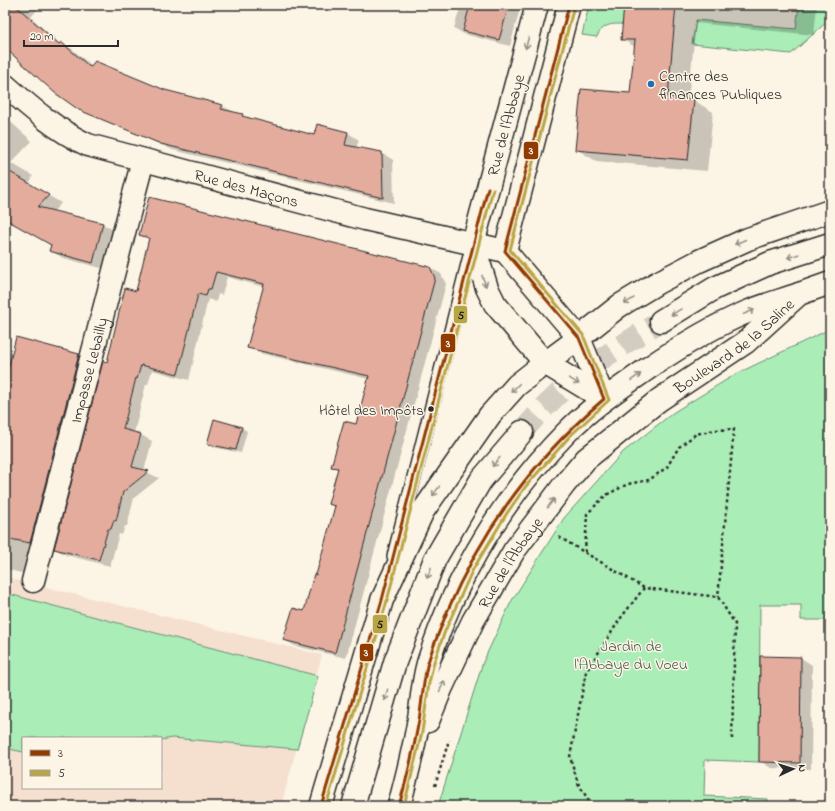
<svg xmlns="http://www.w3.org/2000/svg" width="835" height="811" viewBox="0 0 835 811" font-family="'Indie Flower',sans-serif">
	<style>
		.built { fill: #f5dfcf; fill-rule: evenodd }
		.green { fill: #aaedb7; stroke: #6a8c71 }
		.shadow { fill: #0003 }
		.building { fill: #e4ac9d; stroke: #2b2b2b }
		.lines { fill: none; stroke-linecap: round; stroke-linejoin: round }
		.primary-tunnel { stroke: #d2cdc0; stroke-width: 22; stroke-dasharray: 22 11; stroke-linecap: butt }
		.service-casing { stroke: #2b2b2b; stroke-width: 16 }
		.minor-casing { stroke: #2b2b2b; stroke-width: 25 }
		.secondary-casing { stroke: #2b2b2b; stroke-width: 25 }
		.primary-casing { stroke: #2b2b2b; stroke-width: 25 }
		.path { stroke: #2b2b2b; stroke-width: 2.5; stroke-dasharray: 3 3; stroke-linecap: butt }
		.service { stroke: #fcf5e5; stroke-width: 13 }
		.minor { stroke: #fcf5e5; stroke-width: 22 }
		.secondary { stroke: #fcf5e5; stroke-width: 22 }
		.primary { stroke: #fcf5e5; stroke-width: 22 }
		.bus-1-casing { stroke: #fcf5e5; stroke-width: 6 }
		.bus-2-casing { stroke: #fcf5e5; stroke-width: 6 }
		.bus-1 { stroke: #913b01; stroke-width: 3 }
		.bus-2 { stroke: #b8a545; stroke-width: 3 }
		.oneway { stroke: #949088 }
		.poi-dot { fill: #1f6fb2; stroke: #fcf5e5; stroke-width: 1.5 }
		.bus-dot { fill: #2b2b2b; stroke: #fcf5e5; stroke-width: 1.5 }
		.labels { text-anchor: middle; stroke-width: 3; stroke-linejoin: round; paint-order: stroke }
		.bus-label { font-size: 15px; fill: #2b2b2b; stroke: #fcf5e5; text-anchor: end }
		.poi-label { font-size: 16px; fill: #2b2b2b; stroke: #fcf5e5; text-anchor: start }
		.street-label { font-size: 16px; fill: #2b2b2b; stroke: #fcf5e5 }
		.park-label { font-size: 16px; fill: #4b5c4e; stroke: #fcf5e5 }
		.line-badge { stroke: #fcf5e5; stroke-width: 1.5 }
		.badge-label { font-size: 11px; text-anchor: middle; font-weight: bold; fill: #fff }
		.pale-badge-label { font-size: 11px; text-anchor: middle; font-weight: bold; fill: #111 }
	</style>
	<rect width="100%" height="100%" fill="#fcf5e5"/>
	<filter id="ink" filterUnits="userSpaceOnUse"><feTurbulence type="fractalNoise" baseFrequency=".025" numOctaves="2"/><feDisplacementMap in="SourceGraphic" scale="8" xChannelSelector="R" yChannelSelector="G"/><feConvolveMatrix kernelMatrix="1 2 1 2 8 2 1 2 1" color-interpolation-filters="sRGB"/></filter>
	<g filter="url(#ink)">
		<path class="built" d="M5 577 322 655 281 806H5ZM23 738H161V788H23Z"/>
		<g class="green">
			<path d="M589 5H620V7L637 27C622 24 604 19 597 37L582 35Z"/>
			<polygon points="799,5 830,5 830,19 791,54 692,44 696,20 796,29"/>
			<polygon points="830,329 830,620 801,620 801,605 760,605 759,762 705,760 704,796 768,799 767,806 438,806 483,662 511,602 564,518 623,452 674,412 736,374"/>
			<polygon points="5,593 318,676 297,749 172,738 161,740 161,738 23,738 23,752 5,748"/>
		</g>
		<g class="shadow">
			<polygon points="5,5 41,5 31,17 60,44 61,43 72,49 92,66 164,91 222,106 249,119 315,136 318,125 348,133 359,140 356,148 382,153 393,160 394,203 173,150 92,115 80,109 5,46"/>
			<polygon points="401,5 409,5 408,9"/>
			<polygon points="461,5 521,5 510,46 464,34 454,28"/>
			<polygon points="625,5 817,5 814,35 696,23 688,100 693,100 713,112 707,171 596,161 576,149 631,94 635,47 622,39"/>
			<polygon points="5,117 32,141 11,163 33,176 29,184 61,203 53,212 103,224 115,231 105,269 63,258 51,251 53,244 5,218"/>
			<polygon points="140,235 429,267 441,274 446,284 346,658 295,646 284,640 305,612 317,576 336,507 329,503 338,470 333,466 357,425 369,379 259,353 249,347 264,287 227,277 222,295 218,294 216,302 208,299 189,380 152,370 148,384 146,384 134,433 141,435 152,441 144,471 159,478 134,498 127,526 125,526 122,535 119,534 110,566 66,555 55,549 108,363 137,292 150,240"/>
			<polygon points="17,338 79,355 89,361 25,574 5,569 5,383"/>
			<polygon points="242,428 247,431 241,453 213,447 208,444"/>
			<polygon points="801,658 812,665 811,769 771,768 760,761"/>
		</g>
		<g class="building">
			<polygon points="5,5 15,5 59,44 61,42 90,67 95,61 165,90 223,105 221,109 243,114 242,116 314,135 317,124 348,132 345,145 382,152 383,198 161,144 79,110 55,93 5,48"/>
			<polygon points="470,5 509,5 499,40 463,31"/>
			<polygon points="624,5 676,5 668,97 694,99 688,160 575,150 581,89 630,93 635,40 621,40"/>
			<polygon points="5,169 49,195 38,207 103,223 93,263 49,251 51,245 5,219"/>
			<polygon points="149,197 430,267 435,278 335,653 283,640 293,608 304,611 314,574 316,575 335,506 328,504 338,468 331,467 344,421 356,424 369,376 247,348 264,284 216,272 211,289 208,289 206,296 198,294 178,374 141,365 137,379 136,378 123,429 141,434 132,467 149,471 123,492 116,521 114,520 111,529 108,529 99,560 54,549 103,361 107,362 125,288 136,291 149,238 139,235"/>
			<polygon points="16,337 79,354 30,543 5,538 5,381"/>
			<polygon points="214,419 242,427 236,450 207,444"/>
			<polygon points="760,656 801,657 800,763 759,762"/>
		</g>
		<g class="lines">
			<path class="primary-tunnel" d="M522 432C531 422 539 412 549 403 581 370 622 345 661 321"/>
			<defs>
				<polyline id="service" points="394,556 472,248"/>
				<g id="minor">
					<path id="s1" d="M33 581 143 160"/>
				</g>
				<g id="secondary">
					<polyline points="537,5 473,244 487,288 495,304 545,363 604,399"/>
					<path id="s2" d="M5 85C31 108 56 130 88 145L365 219 505 251"/>
					<polyline points="505,251 569,5"/>
					<polyline points="505,251 579,338 604,399"/>
				</g>
				<g id="primary">
					<polyline points="661,321 715,288 770,263 830,244"/>
					<path id="s3" d="M428 721 441 689 473 621 514 551 564 485 586 459 659 400 746 342 799 294 830 283"/>
					<polyline points="321,806 382,600 423,511 490,415 517,385 545,363 579,338 619,306 657,283 699,261 748,239 830,211"/>
					<polyline points="353,806 395,662 435,559 481,480 522,432"/>
					<path d="M399 806C407 776 414 749 419 718 422 699 423 678 429 660 456 576 504 496 566 433 590 408 619 389 647 369 679 347 711 327 747 312 764 305 782 300 799 294"/>
				</g>
			</defs>
			<use href="#service" class="service-casing"/>
			<use href="#minor" class="minor-casing"/>
			<use href="#secondary" class="secondary-casing"/>
			<use href="#primary" class="primary-casing"/>
			<g class="path">
				<polyline points="559,537 644,588 718,597 735,624 732,739"/>
				<polyline points="585,552 587,514 606,495 628,484 649,480 667,467 679,447 696,434 715,430 734,429 718,597"/>
				<polyline points="435,786 449,740"/>
				<polyline points="592,806 578,783 570,757 586,672 620,619 644,588"/>
			</g>
			<use href="#service" class="service"/>
			<use href="#minor" class="minor"/>
			<use href="#secondary" class="secondary"/>
			<use href="#primary" class="primary"/>
			<defs>
				<g id="bus-1">
					<polyline points="321,806 382,600 488,188"/>
					<path d="M399 806C407 778 414 749 419 720 422 702 423 684 427 666 432 648 440 630 447 612 482 530 536 457 604 399L579 338 505 251 569 5"/>
				</g>
				<g id="bus-2">
					<polyline points="326,806 387,601 493,189"/>
					<polyline points="404,806 422,732 429,683 434,662 445,631 472,571 507,513 526,486 570,436 609,400 583,335 510,250 574,6"/>
				</g>
			</defs>
			<use href="#bus-1" class="bus-1-casing"/>
			<use href="#bus-2" class="bus-2-casing"/>
			<use href="#bus-1" class="bus-1"/>
			<use href="#bus-2" class="bus-2"/>
		</g>
		<defs><path id="oneway-shaft" d="M-6 0H5M1.5-3L5.5 0L1.5 3" fill="none" stroke-width="1.6" stroke-linecap="round" stroke-linejoin="round"/></defs>
		<g class="oneway">
			<use href="#oneway-shaft" transform="translate(527 43) rotate(105)"/>
			<use href="#oneway-shaft" transform="translate(740 242) rotate(155)"/>
			<use href="#oneway-shaft" transform="translate(793 256) rotate(162)"/>
			<use href="#oneway-shaft" transform="translate(484 281) rotate(70)"/>
			<use href="#oneway-shaft" transform="translate(629 301) rotate(148)"/>
			<use href="#oneway-shaft" transform="translate(676 312) rotate(149)"/>
			<use href="#oneway-shaft" transform="translate(749 312) rotate(-22)"/>
			<use href="#oneway-shaft" transform="translate(636 377) rotate(-35)"/>
			<use href="#oneway-shaft" transform="translate(574 381) rotate(31)"/>
			<use href="#oneway-shaft" transform="translate(515 388) rotate(134)"/>
			<use href="#oneway-shaft" transform="translate(496 462) rotate(130)"/>
			<use href="#oneway-shaft" transform="translate(436 491) rotate(125)"/>
			<use href="#oneway-shaft" transform="translate(551 503) rotate(-53)"/>
			<use href="#oneway-shaft" transform="translate(429 573) rotate(111)"/>
			<use href="#oneway-shaft" transform="translate(442 686) rotate(-65)"/>
			<use href="#oneway-shaft" transform="translate(386 695) rotate(106)"/>
		</g>
	</g>
	<circle class="poi-dot" cx="651" cy="84" r="4"/>
	<circle class="bus-dot" cx="431" cy="409" r="3.5"/>
	<g class="labels">
		<g class="bus-label">
			<text x="424" y="415">Hôtel des Impôts</text>
		</g>
		<g class="poi-label">
			<text x="659" y="81">Centre des<tspan x="659" dy="18">finances Publiques</tspan></text>
		</g>
		<g class="street-label">
			<text transform="translate(505 125) rotate(-75)" y="6">Rue de l'Abbaye</text>
			<text dy="6" stroke="none"><textPath href="#s2" startOffset="267">Rue des Maçons</textPath></text>
			<text dy="6" stroke="none"><textPath href="#s3" startOffset="494">Boulevard de la Saline</textPath></text>
			<text dy="6" stroke="none"><textPath href="#s1" startOffset="218">Impasse Lebailly</textPath></text>
			<text dy="6" stroke="none"><textPath href="#s3" startOffset="179">Rue de l'Abbaye</textPath></text>
		</g>
		<g class="park-label">
			<text x="631" y="651">Jardin de<tspan x="631" dy="18">l'Abbaye du Voeu</tspan></text>
		</g>
	</g>
	<g class="line-badge">
		<rect x="523" y="141" width="16" height="19" rx="4" fill="#913b01"/>
		<rect x="453" y="305" width="15" height="19" rx="4" fill="#b8a545"/>
		<rect x="440" y="333" width="16" height="20" rx="4" fill="#913b01"/>
		<rect x="372" y="614" width="16" height="20" rx="4" fill="#b8a545"/>
		<rect x="359" y="643" width="15" height="19" rx="4" fill="#913b01"/>
	</g>
	<g class="badge-label">
		<text x="531" y="154">3</text>
		<text x="448" y="347">3</text>
		<text x="366" y="656">3</text>
	</g>
	<g class="pale-badge-label">
		<text x="461" y="319">5</text>
		<text x="380" y="628">5</text>
	</g>
	<rect width="835" height="811" fill="none" stroke="#fcf5e5" stroke-width="20"/>
	<rect x="10" y="10" width="815" height="791" fill="none" stroke="#2b2b2b" stroke-width="1.5" filter="url(#ink)"/>
	<rect x="22" y="737" width="140" height="52" fill="#fcf5e5" stroke="#a8a49b"/>
	<rect x="30" y="750" width="20" height="6" fill="#913b01" stroke="#a8a49b"/>
	<text x="58" y="757" font-size="12" fill="#2b2b2b">3</text>
	<rect x="30" y="770" width="20" height="6" fill="#b8a545" stroke="#a8a49b"/>
	<text x="58" y="777" font-size="12" fill="#2b2b2b">5</text>
	<g transform="translate(793 769) rotate(86)" stroke="#fcf5e5" stroke-width="3" paint-order="stroke">
	<path d="M0-3L7 15L0 10L-7 15Z" fill="#2b2b2b"/>
	<text y="-6" font-size="11" font-weight="bold" text-anchor="middle" fill="#2b2b2b">N</text>
	</g>
	<path d="M24 40v6h94v-6" fill="none" stroke="#2b2b2b" stroke-width="2"/>
	<text x="30" y="40" font-size="12" fill="#2b2b2b" stroke="#fcf5e5" stroke-width="3" paint-order="stroke">20 m</text>
</svg>
